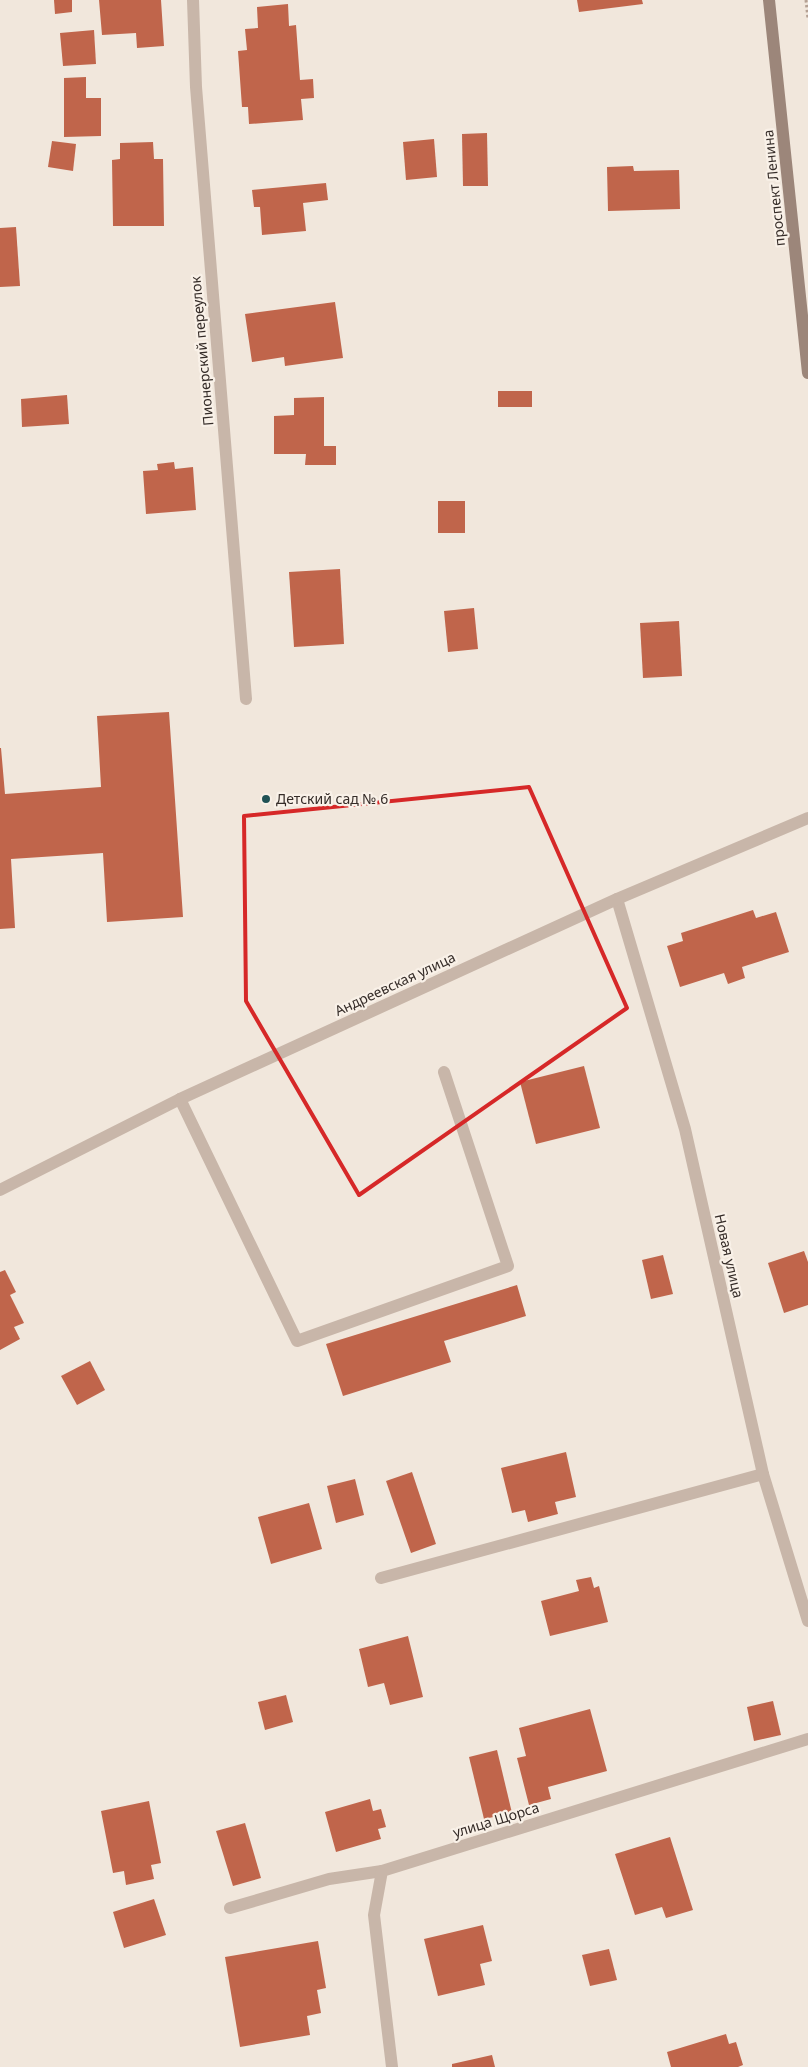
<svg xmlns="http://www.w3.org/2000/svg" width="808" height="2067" viewBox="0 0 808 2067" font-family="'Noto Sans',sans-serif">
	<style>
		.building { fill: #c0654b }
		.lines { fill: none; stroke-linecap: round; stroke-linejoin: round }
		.path { stroke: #b4a093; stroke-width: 3; stroke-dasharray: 2.5 2.5; stroke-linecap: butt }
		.lane { stroke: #c8b6a9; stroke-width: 12 }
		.street { stroke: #c8b6a9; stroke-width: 12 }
		.secondary { stroke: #9c867a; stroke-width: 12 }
		.marked { fill: none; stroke: #d62828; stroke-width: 4; stroke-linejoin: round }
		.poi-dot { fill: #205255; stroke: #f9f1e8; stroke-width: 2 }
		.labels { text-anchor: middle; stroke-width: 4.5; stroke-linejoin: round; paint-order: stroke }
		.street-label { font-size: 14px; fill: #352c28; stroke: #f9f1e8 }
		.poi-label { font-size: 14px; fill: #352c28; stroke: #f9f1e8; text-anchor: start }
	</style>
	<rect width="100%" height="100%" fill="#f1e7dc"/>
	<g class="building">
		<polygon points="54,0 72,0 72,12 55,14"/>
		<polygon points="99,0 161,0 164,46 137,48 136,33 102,35"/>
		<polygon points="577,0 642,0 643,4 579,12"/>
		<polygon points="288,4 289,26 296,25 300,80 313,79 314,98 301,99 303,120 249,124 248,107 242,107 238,51 247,50 245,29 258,28 257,7"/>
		<polygon points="94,30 96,64 63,66 60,33"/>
		<polygon points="86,77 86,98 101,98 101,136 64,137 64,78"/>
		<polygon points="487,133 488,186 463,186 462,134"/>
		<polygon points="434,139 437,177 406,180 403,142"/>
		<polygon points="52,141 76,144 73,171 48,167"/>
		<polygon points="153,142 154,159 163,159 164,226 113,226 112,160 120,159 120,143"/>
		<polygon points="633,166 634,171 679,170 680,209 608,211 607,167"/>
		<polygon points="326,183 328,200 303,203 306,231 262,235 260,207 254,207 252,190"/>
		<polygon points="16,227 20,286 0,287 0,228"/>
		<polygon points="335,302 343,358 285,366 284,357 252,362 245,314"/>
		<rect x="498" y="391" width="34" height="16"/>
		<polygon points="67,395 69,424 22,427 21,399"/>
		<polygon points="324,397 324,446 336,446 336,465 305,465 306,454 274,454 274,416 294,415 294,398"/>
		<polygon points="174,462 175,469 193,467 196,510 146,514 143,471 158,470 157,464"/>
		<rect x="438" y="501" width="27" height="32"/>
		<polygon points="340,569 344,644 294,647 289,572"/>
		<polygon points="474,608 478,649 448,652 444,611"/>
		<polygon points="679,621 682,676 643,678 640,623"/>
		<polygon points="169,712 183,917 107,922 103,853 11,859 15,928 0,929 0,748 1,748 5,794 101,787 97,716"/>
		<polygon points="753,910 756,918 776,912 789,952 742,967 745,978 728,984 724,973 680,987 667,946 683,941 681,933"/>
		<polygon points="584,1066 600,1128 536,1144 520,1082"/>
		<polygon points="804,1251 808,1262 808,1305 784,1313 768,1263"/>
		<polygon points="663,1255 673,1294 651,1299 642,1260"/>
		<polygon points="5,1270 16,1292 10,1295 24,1323 14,1327 20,1339 0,1350 0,1272"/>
		<polygon points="517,1285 526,1316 444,1341 451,1362 343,1396 326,1344"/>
		<polygon points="90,1361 105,1390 77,1405 61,1376"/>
		<polygon points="566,1452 576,1497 555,1502 558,1514 528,1522 525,1510 512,1513 501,1468"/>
		<polygon points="412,1472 436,1544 411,1553 386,1481"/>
		<polygon points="355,1479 364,1515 336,1523 327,1486"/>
		<polygon points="309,1503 322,1549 271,1564 258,1517"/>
		<polygon points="591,1577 594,1588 599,1586 608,1622 550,1636 541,1601 579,1591 576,1580"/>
		<polygon points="408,1636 423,1697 390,1705 384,1683 368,1687 359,1649"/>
		<polygon points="286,1695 293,1722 265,1730 258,1702"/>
		<polygon points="773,1701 781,1735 754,1741 747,1707"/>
		<polygon points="590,1709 607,1771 548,1787 551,1799 529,1805 517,1758 526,1756 519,1728"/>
		<polygon points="497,1750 512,1813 484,1819 469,1757"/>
		<polygon points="370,1799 373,1811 381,1809 386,1827 378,1829 381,1839 336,1852 325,1812"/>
		<polygon points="149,1801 161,1863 151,1865 154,1879 126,1885 124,1871 113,1873 101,1811"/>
		<polygon points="245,1823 261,1878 233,1886 216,1831"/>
		<polygon points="670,1837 693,1910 666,1918 662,1907 635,1915 615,1854"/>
		<polygon points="154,1899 166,1935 124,1948 113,1912"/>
		<polygon points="483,1925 492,1961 480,1964 485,1985 438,1996 424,1939"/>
		<polygon points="318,1941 326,1988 317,1990 321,2013 307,2016 310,2035 240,2047 225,1957"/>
		<polygon points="609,1949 617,1980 590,1986 582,1955"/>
		<polygon points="726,2034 729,2044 736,2042 743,2065 738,2067 671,2067 667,2052"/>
		<polygon points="492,2055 495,2067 452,2067 452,2064"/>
	</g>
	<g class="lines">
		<polyline class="path" points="806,0 808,19"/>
		<g class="lane">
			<polyline points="180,1099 297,1341 508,1266 444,1072"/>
			<polyline points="381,1578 763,1474"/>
			<polyline points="230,1908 329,1879 382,1871"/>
		</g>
		<g class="street">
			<polyline points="193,0 196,87 246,699"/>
			<polyline points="617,899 685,1129 763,1474 808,1621"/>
			<polyline points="0,1190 180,1099 617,899 808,818"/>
			<polyline points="392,2067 374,1915 382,1871 808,1739"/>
		</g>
		<polyline class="secondary" points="769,0 808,373"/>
	</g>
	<path class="marked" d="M529 787 627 1008 359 1195 246 1001 244 816Z"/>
	<circle class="poi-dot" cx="266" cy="799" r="5"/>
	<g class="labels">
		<g class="street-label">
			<text transform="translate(774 188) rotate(-96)" y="5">проспект Ленина</text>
			<text transform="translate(202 351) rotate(-95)" y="5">Пионерский переулок</text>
			<text transform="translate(395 984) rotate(-25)" y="5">Андреевская улица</text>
			<text transform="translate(729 1256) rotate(77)" y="5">Новая улица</text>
			<text transform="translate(496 1820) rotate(-17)" y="5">улица Щорса</text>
		</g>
		<g class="poi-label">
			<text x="276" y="804">Детский сад № 6</text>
		</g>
	</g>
</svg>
